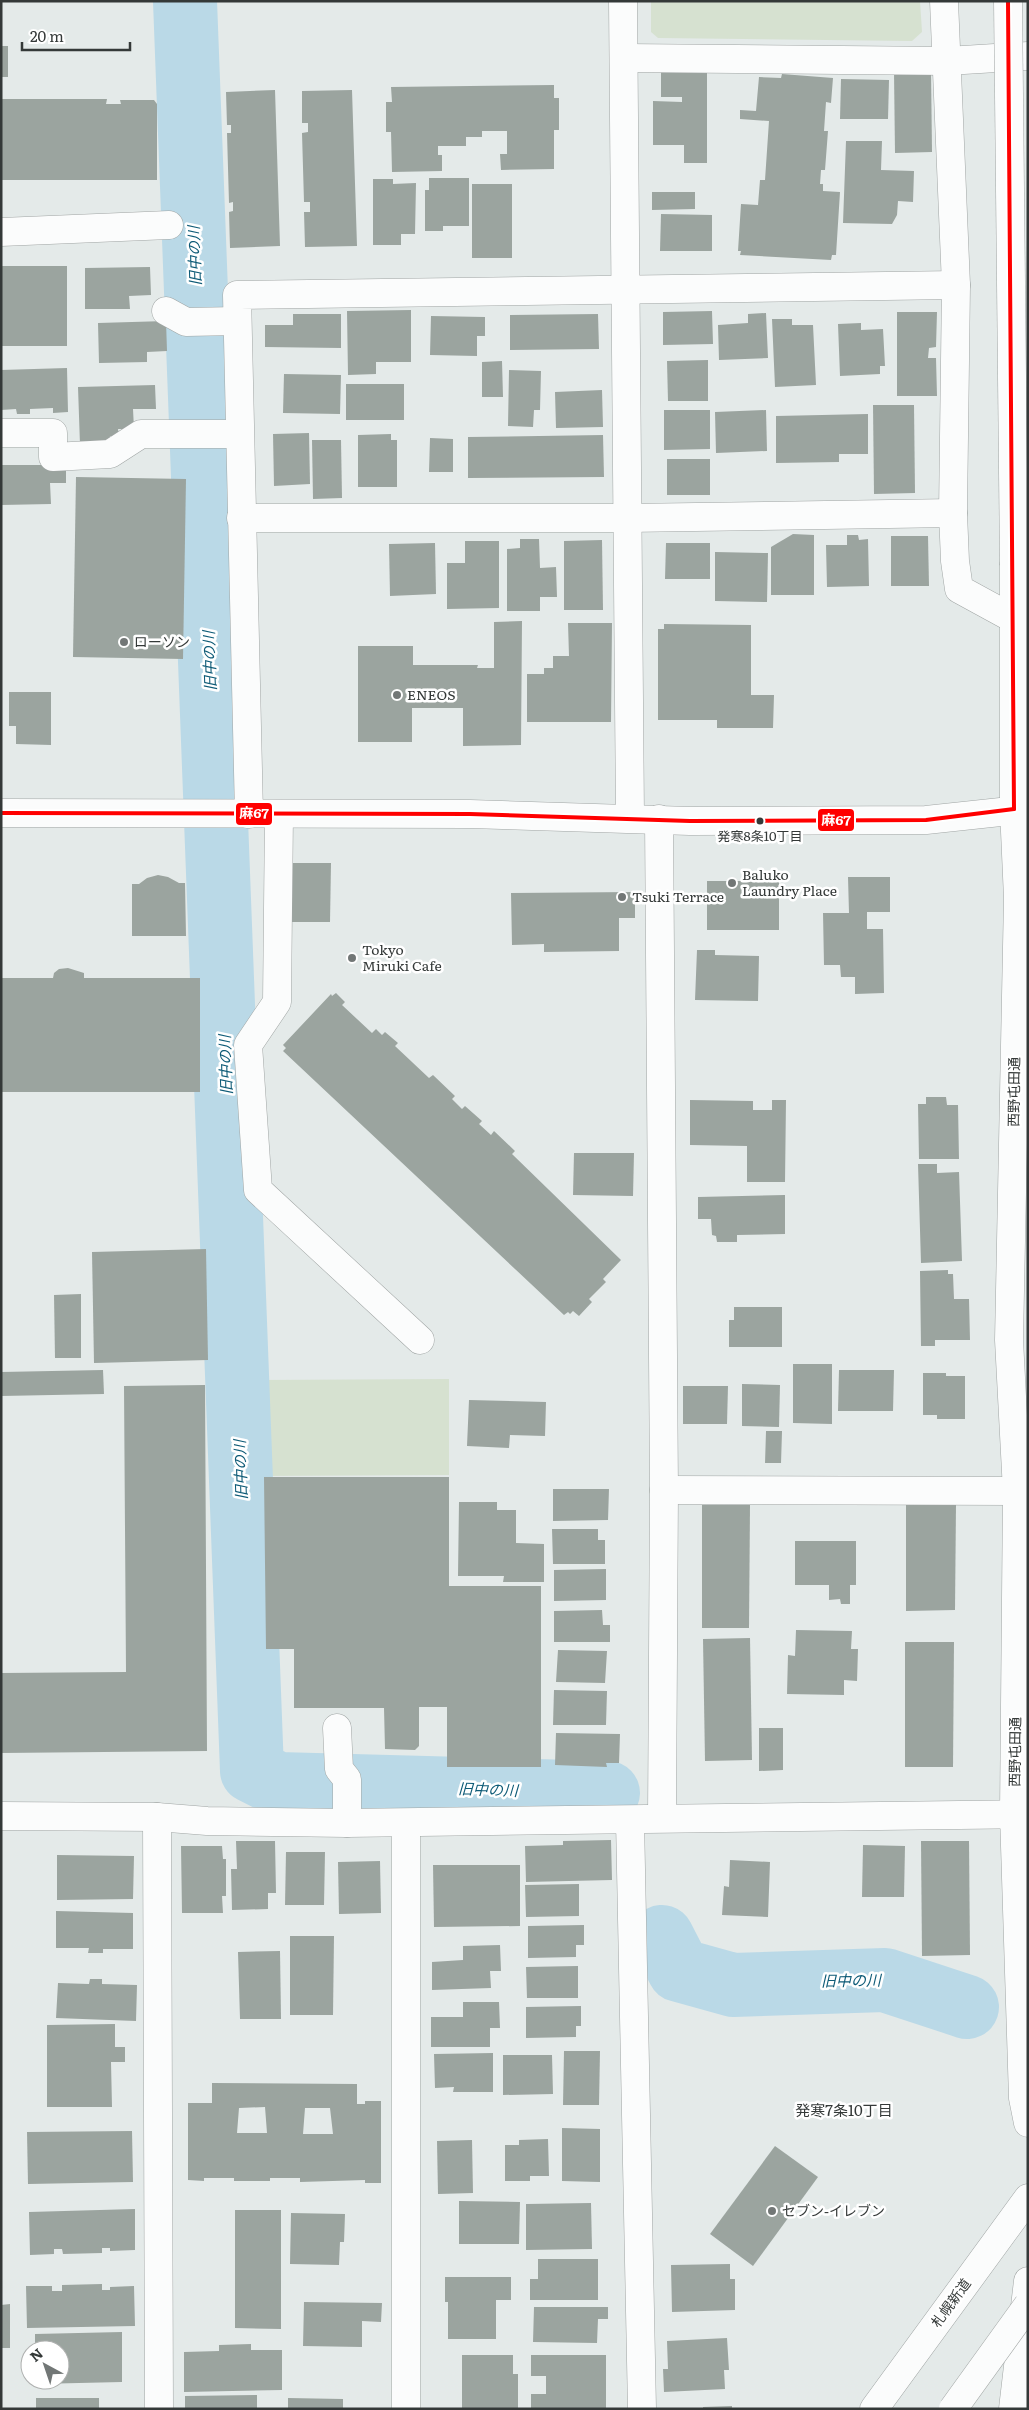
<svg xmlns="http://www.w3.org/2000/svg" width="1029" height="2410" viewBox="0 0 1029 2410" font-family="Literata,'Noto Sans JP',serif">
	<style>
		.green { fill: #d6e1d0 }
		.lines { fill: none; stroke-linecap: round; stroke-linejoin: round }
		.river { stroke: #bad9e7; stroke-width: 64 }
		.building { fill: #9ba49f; fill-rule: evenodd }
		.minor-casing { stroke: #a0a5a4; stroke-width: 29 }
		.highway-casing { stroke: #a0a5a4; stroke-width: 29 }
		.minor { stroke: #fbfcfc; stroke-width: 28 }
		.highway { stroke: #fbfcfc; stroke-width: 28 }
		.minor-bridge-casing { stroke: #a0a5a4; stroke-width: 29; stroke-linecap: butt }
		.highway-bridge-casing { stroke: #a0a5a4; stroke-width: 29; stroke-linecap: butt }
		.minor-bridge { stroke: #fbfcfc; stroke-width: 28 }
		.highway-bridge { stroke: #fbfcfc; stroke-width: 28 }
		.bus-1-casing { stroke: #fff; stroke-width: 8 }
		.bus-1 { stroke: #f00; stroke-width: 4 }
		.poi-dot { fill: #727776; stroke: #fff; stroke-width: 2 }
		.bus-dot { fill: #343938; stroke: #fff; stroke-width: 2 }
		.labels { text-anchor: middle; stroke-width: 5; stroke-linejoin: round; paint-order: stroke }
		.bus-label { font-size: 13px; fill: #343938; stroke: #fff }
		.poi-label { font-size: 14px; fill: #343938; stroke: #fff; text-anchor: start }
		.street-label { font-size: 14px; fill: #343938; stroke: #fff }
		.water-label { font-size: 15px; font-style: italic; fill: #0e5b77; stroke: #fff }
		.neighbourhood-label { font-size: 15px; fill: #343938; stroke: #fff }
		.line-badge { stroke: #fff; stroke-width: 2 }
		.badge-label { font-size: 14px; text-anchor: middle; font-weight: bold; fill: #fff }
	</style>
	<rect width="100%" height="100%" fill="#e4eae9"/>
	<g class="green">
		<polygon points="651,1 920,1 922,32 912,41 658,38 651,32"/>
		<polygon points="449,1379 449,1475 256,1476 255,1380"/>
	</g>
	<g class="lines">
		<g class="river">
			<polyline points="185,1 252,1771 278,1784 608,1793"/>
			<polyline points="662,1937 679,1970 733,1985 885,1980 967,2007"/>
		</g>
	</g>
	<g class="building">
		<rect x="1" y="46" width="7" height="31"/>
		<polygon points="661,71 707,71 707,163 684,163 684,145 653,145 653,101 682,102 682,97 661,97"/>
		<polygon points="931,71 932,152 895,153 894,72"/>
		<polygon points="782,74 833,78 831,103 826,102 824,131 828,131 825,170 821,170 820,184 823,184 823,191 840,192 836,255 832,255 831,260 740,255 741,251 738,251 741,204 758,205 760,180 765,180 769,121 740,119 740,110 756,111 759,77 781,78"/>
		<polygon points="841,79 889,80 888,119 840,119"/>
		<polygon points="554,85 554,98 559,98 559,130 554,130 554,169 501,170 500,154 507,154 507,131 482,131 482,137 466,137 466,146 438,146 438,155 442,155 442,171 392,172 391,132 386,132 386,102 392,102 391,87"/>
		<polygon points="275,90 280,246 230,248 229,212 233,211 233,202 229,203 227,133 231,133 231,125 227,125 226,92"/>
		<polygon points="352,90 357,246 305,247 304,212 310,212 310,202 304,202 302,133 308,132 308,123 302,123 302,91"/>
		<polygon points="1,99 107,99 106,104 121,104 120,100 154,100 157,104 157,180 1,180"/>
		<polygon points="846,141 882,141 881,170 914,171 913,202 898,201 897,215 892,224 843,223"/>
		<polygon points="429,178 469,178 469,226 443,226 443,231 425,231 425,190 429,190"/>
		<polygon points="373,179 393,179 393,184 416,183 415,234 401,234 401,245 373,245"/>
		<rect x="472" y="184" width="40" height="74"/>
		<polygon points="652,192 695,192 695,209 652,210"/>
		<polygon points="661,214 712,215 712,251 660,251"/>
		<rect x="1" y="266" width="66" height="80"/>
		<polygon points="150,267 151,295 129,296 130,309 85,309 85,268"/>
		<polygon points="411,310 411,362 376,362 376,374 348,375 347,311"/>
		<polygon points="712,311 713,344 663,345 663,312"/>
		<polygon points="897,312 937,312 936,347 929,348 928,358 936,358 937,396 897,396"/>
		<polygon points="766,313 768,358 719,360 718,325 748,323 748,314"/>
		<polygon points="293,314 341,314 341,348 265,347 265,325 293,325"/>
		<polygon points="598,314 599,349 510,350 510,315"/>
		<polygon points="431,316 485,317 485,336 477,336 477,356 430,355"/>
		<polygon points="772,319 792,319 792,325 813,325 816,385 775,387"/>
		<polygon points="166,321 167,351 147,352 147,362 99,363 98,323"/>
		<polygon points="861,323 861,330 883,329 885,366 880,366 880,374 840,376 838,324"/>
		<polygon points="708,360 708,401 668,401 667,361"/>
		<polygon points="502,361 503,397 482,397 482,362"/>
		<polygon points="67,368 68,412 53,413 53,408 30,409 30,414 17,414 16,409 1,410 1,370"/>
		<polygon points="509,370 541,371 540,410 534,410 533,427 508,426"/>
		<polygon points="284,374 341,375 340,414 283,413"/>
		<rect x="346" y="384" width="58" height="36"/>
		<polygon points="155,385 156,409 133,409 134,429 118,429 119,436 110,436 109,444 80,445 78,387"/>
		<polygon points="602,390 603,427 556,428 555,392"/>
		<polygon points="873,405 914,405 915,493 874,494"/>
		<polygon points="664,410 710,410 710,449 664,450"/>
		<polygon points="766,410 767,451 716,453 715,412"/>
		<polygon points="868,414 868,454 839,454 839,462 776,463 776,416"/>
		<polygon points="309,433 310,484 274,486 273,434"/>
		<polygon points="391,434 391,440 397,440 397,487 358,487 358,435"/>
		<polygon points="603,435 604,477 468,478 468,437"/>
		<polygon points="430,438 453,439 453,472 429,472"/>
		<polygon points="312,440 341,440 342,498 313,499"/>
		<rect x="667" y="459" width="43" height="36"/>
		<polygon points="1,465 66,465 66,483 50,483 51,504 1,505"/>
		<polygon points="76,477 186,479 183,659 73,657"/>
		<polygon points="793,534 814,535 814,595 771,595 771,547"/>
		<polygon points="847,535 858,535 859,540 868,539 869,586 827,587 826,545 847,545"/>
		<polygon points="891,536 928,536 929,586 891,586"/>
		<polygon points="520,539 539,539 540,568 556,567 557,597 540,597 540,611 507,611 507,549 520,548"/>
		<polygon points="602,540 603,610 564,610 564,541"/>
		<polygon points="465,541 499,541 499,608 447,609 447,563 465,563"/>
		<polygon points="435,543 436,594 390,596 389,544"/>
		<polygon points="666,543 710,543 710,579 665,579"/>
		<polygon points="715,552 768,553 767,602 715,601"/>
		<polygon points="522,621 521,745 463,746 463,708 412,708 412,742 358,742 358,646 413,646 413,665 478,665 477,668 494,668 494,622"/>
		<polygon points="568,623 612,623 611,722 527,722 527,674 544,674 544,668 553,668 553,656 569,656"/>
		<polygon points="664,624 751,625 751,695 774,695 773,728 717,728 717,720 658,720 658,629 664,629"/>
		<polygon points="9,692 51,692 51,745 16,744 16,726 9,726"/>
		<polygon points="291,863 331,863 330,922 290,922"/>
		<polygon points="158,875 168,877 179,883 185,883 186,936 132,936 132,884 139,884 147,878"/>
		<polygon points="848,877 890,877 890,912 867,912 867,929 883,929 884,993 855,994 855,977 841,977 840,965 824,965 823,913 849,913"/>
		<rect x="707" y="881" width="72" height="49"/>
		<polygon points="635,892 635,918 619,918 619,951 544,952 544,944 512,945 511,893"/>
		<polygon points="697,950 715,950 715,955 759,956 758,1001 695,1000"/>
		<polygon points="68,968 84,973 84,978 200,978 200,1092 1,1092 1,978 53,978 54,973 59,969"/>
		<polygon points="336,993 345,1002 342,1005 372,1033 376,1029 382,1035 385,1032 398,1043 395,1046 429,1078 433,1075 455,1096 452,1099 462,1109 465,1106 482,1121 479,1124 491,1135 494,1131 515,1151 512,1154 621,1260 603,1279 606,1282 589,1299 592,1302 579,1316 573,1311 570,1314 568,1312 564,1315 283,1051 286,1048 283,1045 331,994 332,996"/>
		<polygon points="926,1097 946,1097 947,1105 958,1105 959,1159 919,1159 918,1104 926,1104"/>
		<polygon points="690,1100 753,1101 753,1110 772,1110 772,1100 786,1100 785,1182 747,1182 747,1146 690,1145"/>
		<polygon points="574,1153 634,1153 633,1196 573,1195"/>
		<polygon points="918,1164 937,1164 937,1173 959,1172 962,1261 921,1263"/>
		<polygon points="785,1195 785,1234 737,1235 737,1242 717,1242 716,1236 712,1235 711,1219 698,1219 698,1197"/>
		<polygon points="206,1249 208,1360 94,1363 92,1252"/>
		<polygon points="948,1270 948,1274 953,1274 954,1299 969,1299 970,1340 935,1340 935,1346 921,1346 920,1271"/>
		<polygon points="81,1294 81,1358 55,1358 54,1295"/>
		<polygon points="734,1307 782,1307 782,1347 729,1347 729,1320 734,1320"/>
		<polygon points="793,1364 832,1364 832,1424 793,1423"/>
		<polygon points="103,1370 104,1394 1,1396 1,1372"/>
		<polygon points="839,1370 894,1370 893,1411 838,1411"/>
		<polygon points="923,1373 946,1373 946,1376 965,1376 965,1419 937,1419 937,1415 923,1415"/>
		<polygon points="742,1384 780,1385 779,1427 742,1426"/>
		<polygon points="205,1385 207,1751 1,1753 1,1673 126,1672 124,1386"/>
		<polygon points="683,1386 728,1386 727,1424 683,1424"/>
		<polygon points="469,1400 546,1402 545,1436 510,1435 509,1448 467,1446"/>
		<polygon points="766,1431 782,1431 781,1463 765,1463"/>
		<polygon points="264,1477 449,1477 449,1586 541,1586 541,1767 447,1767 447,1707 419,1707 419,1746 415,1750 385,1749 384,1708 294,1708 294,1649 266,1649"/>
		<polygon points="553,1489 609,1489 608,1520 553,1521"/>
		<polygon points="459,1502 497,1502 497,1510 516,1510 516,1543 544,1544 544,1582 503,1582 504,1576 458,1576"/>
		<polygon points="956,1504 955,1610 906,1611 906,1505"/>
		<polygon points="702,1505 750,1505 749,1628 702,1628"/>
		<polygon points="552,1529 598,1529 598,1540 605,1540 605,1564 553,1564"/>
		<polygon points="795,1541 856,1541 856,1585 850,1585 850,1604 841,1604 840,1599 829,1600 829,1585 795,1585"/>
		<polygon points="606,1569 606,1600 554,1601 554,1570"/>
		<polygon points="602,1610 603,1625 610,1625 610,1642 554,1642 554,1611"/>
		<polygon points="796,1630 852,1631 851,1649 858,1649 857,1681 844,1680 844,1695 787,1694 788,1655 795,1656"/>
		<polygon points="750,1638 752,1760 705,1761 703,1639"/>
		<polygon points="905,1642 954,1642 953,1767 905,1767"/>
		<polygon points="558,1650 607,1651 605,1683 556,1682"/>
		<polygon points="554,1690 607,1691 606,1725 553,1725"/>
		<polygon points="759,1728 783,1728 783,1770 759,1771"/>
		<polygon points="556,1733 620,1734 619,1763 606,1763 607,1767 555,1765"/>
		<polygon points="611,1840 612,1880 526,1882 525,1846 563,1845 563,1841"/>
		<polygon points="236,1841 275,1841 276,1893 268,1893 268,1909 232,1910 231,1869 237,1869"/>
		<polygon points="921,1841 969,1841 970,1955 922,1956"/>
		<polygon points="863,1845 905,1846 904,1897 862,1897"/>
		<polygon points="181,1846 222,1846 223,1859 226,1859 226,1896 222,1896 223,1913 182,1913"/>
		<polygon points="286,1852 325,1852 324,1905 285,1905"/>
		<polygon points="57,1855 134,1856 133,1899 57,1900"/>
		<polygon points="730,1860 770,1862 768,1917 722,1915 724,1886 729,1887"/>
		<polygon points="380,1861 381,1913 339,1914 338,1862"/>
		<polygon points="433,1865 520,1865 520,1926 434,1927"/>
		<polygon points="579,1884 579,1916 526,1917 525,1885"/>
		<polygon points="56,1911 133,1913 133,1949 103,1949 103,1953 88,1953 89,1948 56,1948"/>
		<polygon points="584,1925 584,1945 576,1945 576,1957 528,1958 528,1926"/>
		<polygon points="290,1936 334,1936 333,2015 290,2015"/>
		<polygon points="500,1945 501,1971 490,1971 491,1988 432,1990 432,1962 463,1960 463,1946"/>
		<polygon points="280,1951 281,2019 240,2019 238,1952"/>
		<polygon points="578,1966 578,1998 527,1998 526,1967"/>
		<polygon points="90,1979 102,1979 102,1984 137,1985 136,2021 56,2018 58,1983 89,1984"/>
		<polygon points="463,2002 499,2002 500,2028 490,2028 490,2047 431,2047 431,2017 463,2017"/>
		<polygon points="581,2006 581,2026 576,2026 576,2037 526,2038 526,2007"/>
		<polygon points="115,2024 115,2047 125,2047 125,2062 111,2062 112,2107 47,2107 47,2025"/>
		<polygon points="564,2051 600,2051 599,2105 563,2105"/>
		<polygon points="493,2053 493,2092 453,2092 454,2087 435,2088 434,2054"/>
		<polygon points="503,2055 552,2055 553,2094 503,2095"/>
		<path d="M212 2083 357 2084V2104H365V2101H381V2183H365V2180L300 2182V2178H270V2181H234V2178H204V2181L188 2180V2103H212ZM265 2107 267 2133H237L239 2108ZM305 2108H330L333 2134H303Z"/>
		<polygon points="562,2128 600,2129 600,2182 562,2181"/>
		<polygon points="132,2131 133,2182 28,2184 27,2132"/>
		<polygon points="548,2139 549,2176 530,2176 530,2181 505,2181 505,2145 519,2145 519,2140"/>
		<polygon points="472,2140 473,2193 438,2194 437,2141"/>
		<polygon points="775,2146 818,2177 753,2266 710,2234"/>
		<polygon points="459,2201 520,2202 519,2244 459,2244"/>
		<polygon points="591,2203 592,2249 526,2250 526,2204"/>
		<polygon points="135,2209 135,2250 110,2251 110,2248 102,2248 102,2253 63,2254 62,2249 54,2249 54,2254 30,2255 29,2212"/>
		<polygon points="235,2210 281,2210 281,2329 235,2328"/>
		<polygon points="291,2213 345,2214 344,2242 340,2242 339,2265 290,2264"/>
		<polygon points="538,2259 598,2259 598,2300 530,2300 530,2279 538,2279"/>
		<polygon points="730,2264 730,2279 735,2279 735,2310 672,2312 671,2265"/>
		<polygon points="445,2277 511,2277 511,2300 496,2300 496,2339 448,2339 448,2302 445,2302"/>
		<polygon points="102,2284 102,2290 110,2290 110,2287 134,2286 135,2326 27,2328 26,2286 52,2286 52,2291 62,2291 62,2285"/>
		<polygon points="304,2302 382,2303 381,2322 362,2321 362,2347 303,2346"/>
		<polygon points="10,2304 10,2348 1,2348 1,2305"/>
		<polygon points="534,2307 608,2307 608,2319 598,2319 597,2343 533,2342"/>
		<polygon points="122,2332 122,2382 36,2384 36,2380 60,2380 60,2350 35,2350 35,2334"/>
		<polygon points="727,2338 729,2370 724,2370 725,2389 664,2392 663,2369 668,2369 667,2341"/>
		<polygon points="251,2344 251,2350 282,2350 282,2390 184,2392 184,2352 219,2351 219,2345"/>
		<polygon points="462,2355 513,2355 513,2374 518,2374 518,2409 462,2409"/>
		<polygon points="531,2355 606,2355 606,2409 531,2409 531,2394 546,2394 546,2376 531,2376"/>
		<polygon points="257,2395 257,2409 185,2409 185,2396"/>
		<rect x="36" y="2398" width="63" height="11"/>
		<polygon points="288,2398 343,2399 343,2409 288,2409"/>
		<polygon points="732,2406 732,2409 703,2409 703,2407"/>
	</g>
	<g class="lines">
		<defs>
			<g id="minor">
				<polyline points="623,1 630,817"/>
				<polyline points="944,1 956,285 953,513 955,561 959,589 1014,619"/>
				<polyline points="624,58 947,61 1028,56"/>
				<polyline points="1,232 169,225"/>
				<polyline points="166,311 186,322 237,321"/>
				<polyline points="1,433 53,433 53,457 110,454 141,434 239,434"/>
				<polyline points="241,518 627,518 953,513"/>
				<polyline points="1014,565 1014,809 1018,898 1009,1340 1017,1491 1014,1814 1023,2098 1028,2123"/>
				<polyline points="1,813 470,814 690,821 926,820 1028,809"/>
				<polyline points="249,814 237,295 956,285"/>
				<polyline points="279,814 277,1002 248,1045 258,1190 420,1340"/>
				<polyline points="659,819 664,1490 662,1818"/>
				<polyline points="664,1490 1028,1491"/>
				<polyline points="337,1728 339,1769 347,1779 347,1823"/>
				<polyline points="1,1816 157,1817 207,1821 347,1823 1028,1814"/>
				<polyline points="157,1817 159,2409"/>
				<polyline points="630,1820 642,2409"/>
				<polyline points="406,1823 406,2409"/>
				<polyline points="1013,2409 1028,2281"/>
			</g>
			<g id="highway">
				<polyline points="874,2409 1028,2198"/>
				<polyline points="1019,2409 1028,2397"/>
			</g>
		</defs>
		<use href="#minor" class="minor-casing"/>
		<use href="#highway" class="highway-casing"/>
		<use href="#minor" class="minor"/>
		<use href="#highway" class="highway"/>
		<defs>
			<polyline id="minor-bridge" points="1008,1 1014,565"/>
			<polyline id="highway-bridge" points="953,2409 1028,2305"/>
		</defs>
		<use href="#minor-bridge" class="minor-bridge-casing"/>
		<use href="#highway-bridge" class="highway-bridge-casing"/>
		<use href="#minor-bridge" class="minor-bridge"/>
		<use href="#highway-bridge" class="highway-bridge"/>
		<defs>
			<g id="bus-1">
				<polyline points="1008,1 1014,809"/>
				<polyline points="1,813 470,814 690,821 926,820 1014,809"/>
			</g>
		</defs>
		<use href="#bus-1" class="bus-1-casing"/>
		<use href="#bus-1" class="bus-1"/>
	</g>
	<g class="poi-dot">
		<circle cx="124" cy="642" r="5"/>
		<circle cx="397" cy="695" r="5"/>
		<circle cx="732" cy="883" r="5"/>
		<circle cx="622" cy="897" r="5"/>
		<circle cx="352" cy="958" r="5"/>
		<circle cx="772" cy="2211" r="5"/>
	</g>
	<circle class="bus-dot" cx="760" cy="821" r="4.5"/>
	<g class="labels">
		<g class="bus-label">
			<text x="760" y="841">発寒8条10丁目</text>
		</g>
		<g class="poi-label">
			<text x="134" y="647">ローソン</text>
			<text x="407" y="700">ENEOS</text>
			<text x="742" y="880">Baluko<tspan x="742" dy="16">Laundry Place</tspan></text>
			<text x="632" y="902">Tsuki Terrace</text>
			<text x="362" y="955">Tokyo<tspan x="362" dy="16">Miruki Cafe</tspan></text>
			<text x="782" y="2216">セブン-イレブン</text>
		</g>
		<g class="street-label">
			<text transform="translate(1014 1092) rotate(-89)" y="5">西野屯田通</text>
			<text transform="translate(1015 1752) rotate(-89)" y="5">西野屯田通</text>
			<text transform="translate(951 2303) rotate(-54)" y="5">札幌新道</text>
		</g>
		<g class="water-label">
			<text transform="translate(195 256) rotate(-92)" y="5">旧中の川</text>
			<text transform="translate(210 661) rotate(-92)" y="5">旧中の川</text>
			<text transform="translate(226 1065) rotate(-92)" y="5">旧中の川</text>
			<text transform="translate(241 1470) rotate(-92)" y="5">旧中の川</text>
			<text transform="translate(488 1790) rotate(2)" y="5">旧中の川</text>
			<text transform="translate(851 1981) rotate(-1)" y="5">旧中の川</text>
		</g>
		<g class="neighbourhood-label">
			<text x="844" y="2116">発寒7条10丁目</text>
		</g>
	</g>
	<g class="line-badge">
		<rect x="235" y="802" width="38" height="24" rx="5" fill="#f00"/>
		<rect x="817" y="808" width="38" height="24" rx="5" fill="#f00"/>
	</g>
	<g class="badge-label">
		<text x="254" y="818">麻67</text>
		<text x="836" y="825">麻67</text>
	</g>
	<rect width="1029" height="2410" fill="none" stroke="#343938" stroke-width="5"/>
	<g transform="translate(45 2365) rotate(320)"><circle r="24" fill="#ffffff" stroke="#aeb0af"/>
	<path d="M0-4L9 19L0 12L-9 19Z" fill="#727776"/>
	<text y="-8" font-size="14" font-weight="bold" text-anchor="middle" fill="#343938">N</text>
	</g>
	<path d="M22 42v8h108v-8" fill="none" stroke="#343938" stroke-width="2.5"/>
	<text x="30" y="42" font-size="15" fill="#343938" stroke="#ffffff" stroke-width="4" paint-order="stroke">20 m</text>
</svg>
